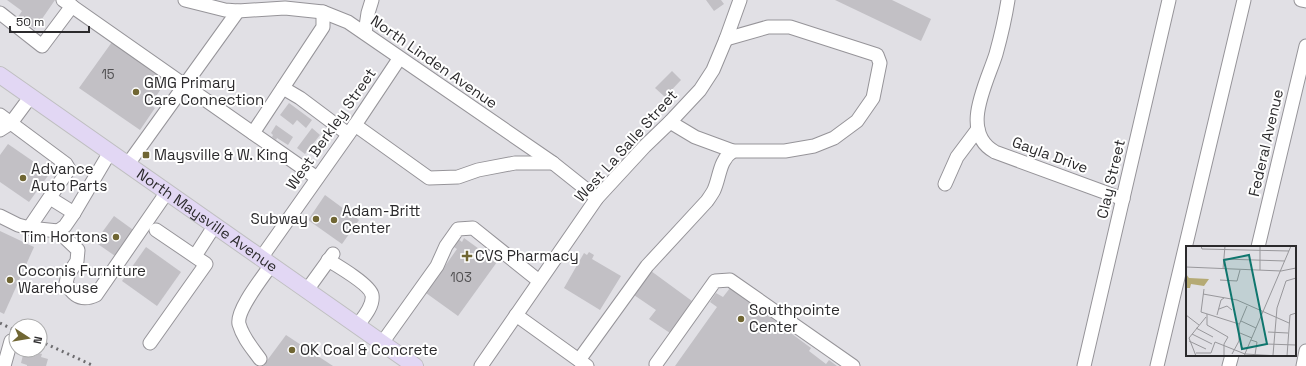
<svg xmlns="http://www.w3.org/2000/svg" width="1306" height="366" viewBox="0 0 1306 366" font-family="'Space Grotesk',sans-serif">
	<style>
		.building { fill: #c2c0c5 }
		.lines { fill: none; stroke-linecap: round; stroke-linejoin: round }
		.minor-casing { stroke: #969499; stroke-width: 15 }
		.major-casing { stroke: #bfbfc0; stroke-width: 18 }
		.minor { stroke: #fff; stroke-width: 13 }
		.major { stroke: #e2d7f4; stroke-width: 16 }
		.rail { stroke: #6d6c6f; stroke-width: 3; stroke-dasharray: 2 4; stroke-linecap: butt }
		.poi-dot { fill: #706633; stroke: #fff; stroke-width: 1.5 }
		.labels { text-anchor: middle; stroke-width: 4; stroke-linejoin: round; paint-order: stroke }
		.number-label { font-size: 13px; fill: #515052 }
		.street-label { font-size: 15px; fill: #2b2a2c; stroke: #fff }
		.poi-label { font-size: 15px; fill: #2b2a2c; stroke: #fff; text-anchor: start }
		.inset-road { fill: none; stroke: #98979b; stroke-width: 1 }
		.view { fill: #0f766e; fill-opacity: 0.15; stroke: #0f766e; stroke-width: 2 }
		.inset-edge { fill: none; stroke: #2b2a2c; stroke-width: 2 }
	</style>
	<rect width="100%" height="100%" fill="#e1e0e5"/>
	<g class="building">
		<polygon points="7,0 55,0 35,29 18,17 22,11"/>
		<polygon points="706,0 721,0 724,4 714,11"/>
		<polygon points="835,0 892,0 931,19 921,41"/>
		<polygon points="112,42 167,80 150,105 155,108 140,130 79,88"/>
		<polygon points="672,71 681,80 665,97 655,88"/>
		<polygon points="289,103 312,120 306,128 297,120 293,125 280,115"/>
		<polygon points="276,125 293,137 288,145 277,138 276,140 272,137 273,135 271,133"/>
		<polygon points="312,128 320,135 305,154 297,148"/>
		<polygon points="8,144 50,173 29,202 0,182 0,155"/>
		<polygon points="325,195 359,220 342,244 308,220"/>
		<polygon points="114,216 136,232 118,258 95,242"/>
		<polygon points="0,231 34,247 4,314 0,312"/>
		<polygon points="457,238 462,242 464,238 497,262 458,316 426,293 457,249 451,245"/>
		<polygon points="146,247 181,272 157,306 122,281"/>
		<polygon points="589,252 594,255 592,259 621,276 600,310 564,288 584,253 587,255"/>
		<polygon points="651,271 692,301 670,333 649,319 656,310 634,295"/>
		<polygon points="730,288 788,330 788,331 811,348 809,351 826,364 829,360 837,366 675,366 717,307 710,302 716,293 723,297"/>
		<polygon points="286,335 333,366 263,366"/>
		<polygon points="27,350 42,354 41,357 48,359 46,366 27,366 27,365 21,363 24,351 27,352"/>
	</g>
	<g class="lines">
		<defs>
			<g id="minor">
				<polyline points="63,0 317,178"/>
				<polyline points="185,0 225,10 238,11 285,8 323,12 348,22 553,163 597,198"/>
				<path d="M1008 0C1005 19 1001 36 996 54 987 83 959 132 995 152L1123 199"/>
				<polyline points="1301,0 1306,1"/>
				<polyline points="0,13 42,46 72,6"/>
				<polyline points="365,33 368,13 372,0"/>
				<polyline points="283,88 300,98 348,134"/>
				<polyline points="0,115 66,164 69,169 29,228"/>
				<polyline points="670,122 695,137 733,151 785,151 814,146 834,138 857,121 873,98 880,63 877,55 790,27 768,27 726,39"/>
				<polyline points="355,125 429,178 458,177 478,170 515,163 553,163"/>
				<polyline points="0,130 11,123 31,96"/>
				<polyline points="253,133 323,27 323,12"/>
				<polyline points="128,164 238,11"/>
				<polyline points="945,184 957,157 978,129"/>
				<polyline points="50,198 74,213"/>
				<polyline points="0,216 18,225 29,228 58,231"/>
				<path d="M58 231 78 250 77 261 68 275 66 283C73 296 81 302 96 295L167 192"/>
				<polyline points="58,231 65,226 74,213 110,152"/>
				<polyline points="1258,247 1306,46"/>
				<polyline points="195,256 215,225"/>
				<polyline points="261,258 355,125 399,59"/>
				<path d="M328 260C338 266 370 285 372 295 374 306 363 318 357 326"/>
				<polyline points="307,290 333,254"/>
				<polyline points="516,315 587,366"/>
				<polyline points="150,343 206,264 156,230"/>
				<polyline points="382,343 437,266 446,246 458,229 473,228 539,281"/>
				<path d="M260 359C252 348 243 338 239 324 236 310 263 277 271 265"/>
				<path d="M579 360 647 266 707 201C709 198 712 194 714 190 720 177 719 160 733 151"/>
				<polyline points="656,364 715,281 730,280 853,366"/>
				<polyline points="4,366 11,341"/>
				<polyline points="481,366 597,198 645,146 670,122 700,90 713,70 726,39 740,0"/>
				<polyline points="1084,366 1169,0"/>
				<polyline points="1157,366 1244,0"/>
				<polyline points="1229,366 1232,355"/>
				<polyline points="1303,366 1306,351"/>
			</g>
			<g id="major">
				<path id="s1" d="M0 75 415 366"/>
			</g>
		</defs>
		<use href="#minor" class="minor-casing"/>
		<use href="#major" class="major-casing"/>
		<use href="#minor" class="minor"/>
		<use href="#major" class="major"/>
		<g class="rail">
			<polyline points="0,323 16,331"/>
			<polyline points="40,341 94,366"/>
		</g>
	</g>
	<g class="poi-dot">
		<circle cx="136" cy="92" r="4"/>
		<rect x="142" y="151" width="8" height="8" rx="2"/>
		<circle cx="23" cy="178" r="4"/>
		<circle cx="316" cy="219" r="4"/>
		<circle cx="334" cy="220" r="4"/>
		<circle cx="116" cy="237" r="4"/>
		<path d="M465 250h4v4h4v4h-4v4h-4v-4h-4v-4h4z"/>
		<circle cx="10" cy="280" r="4"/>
		<circle cx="741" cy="319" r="4"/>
		<circle cx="292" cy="350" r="4"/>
	</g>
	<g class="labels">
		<g class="number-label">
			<text x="108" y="79">15</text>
			<text x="461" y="282">103</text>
		</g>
		<g class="street-label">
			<text transform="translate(434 62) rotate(35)" y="5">North Linden Avenue</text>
			<text transform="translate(331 129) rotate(-55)" y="5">West Berkley Street</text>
			<text transform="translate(1266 143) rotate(-77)" y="5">Federal Avenue</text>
			<text transform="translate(626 146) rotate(-48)" y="5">West La Salle Street</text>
			<text transform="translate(1050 155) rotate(20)" y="5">Gayla Drive</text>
			<text transform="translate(1111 179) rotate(-77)" y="5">Clay Street</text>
			<text dy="5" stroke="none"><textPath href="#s1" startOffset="253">North Maysville Avenue</textPath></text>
		</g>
		<g class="poi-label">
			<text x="144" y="88">GMG Primary<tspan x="144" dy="17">Care Connection</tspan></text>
			<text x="154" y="160">Maysville &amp; W. King</text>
			<text x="31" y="174">Advance<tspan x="31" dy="17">Auto Parts</tspan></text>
			<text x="342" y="216">Adam-Britt<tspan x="342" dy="17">Center</tspan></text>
			<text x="308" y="224" text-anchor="end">Subway</text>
			<text x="108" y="242" text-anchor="end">Tim Hortons</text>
			<text x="475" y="261">CVS Pharmacy</text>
			<text x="18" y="276">Coconis Furniture<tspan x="18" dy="17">Warehouse</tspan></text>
			<text x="749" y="315">Southpointe<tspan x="749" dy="17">Center</tspan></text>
			<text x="300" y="355">OK Coal &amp; Concrete</text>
		</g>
	</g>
	<g transform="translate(1186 246)">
		<rect width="110" height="110" fill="#e1e0e5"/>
		<path d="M0 28 3 32 23 33 18 40 5 38 4 42H0Z" fill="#b5aa74"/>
		<path class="inset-road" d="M15 0 16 3 103 5M38 13 99 15M0 21 95 25M37 23 39 0M74 24V0M95 25 110 22M34 34 51 35 54 24M18 43 15 66 53 78M17 48 51 54 103 77M33 63 41 60 46 64M21 68V79L42 91 38 98V110M0 69 13 79M31 69 35 54 38 52M55 75 70 82M10 82 27 91M82 86 102 87M54 87 66 92M6 88 26 98M65 94 71 96 69 109M3 95 20 103M80 98 110 99M10 107H25L29 96 59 108 93 110M46 108 53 95V79L61 60M87 109 91 62 100 35 110 32M10 110 3 92 20 71M58 110 105 0M101 110 104 69 110 67"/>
		<path class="view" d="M63 9 81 98 56 103 38 14Z"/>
		<rect width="110" height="110" class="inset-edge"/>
	</g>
	<g transform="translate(28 338) rotate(102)"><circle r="19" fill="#ffffff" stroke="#aaaaab"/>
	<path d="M0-3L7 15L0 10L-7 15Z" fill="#706633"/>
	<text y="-6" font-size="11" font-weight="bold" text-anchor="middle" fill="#2b2a2c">N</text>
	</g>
	<path d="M10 26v6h79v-6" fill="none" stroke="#2b2a2c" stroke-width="2"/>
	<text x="16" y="26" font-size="12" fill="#2b2a2c" stroke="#ffffff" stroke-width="3" paint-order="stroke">50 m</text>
</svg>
